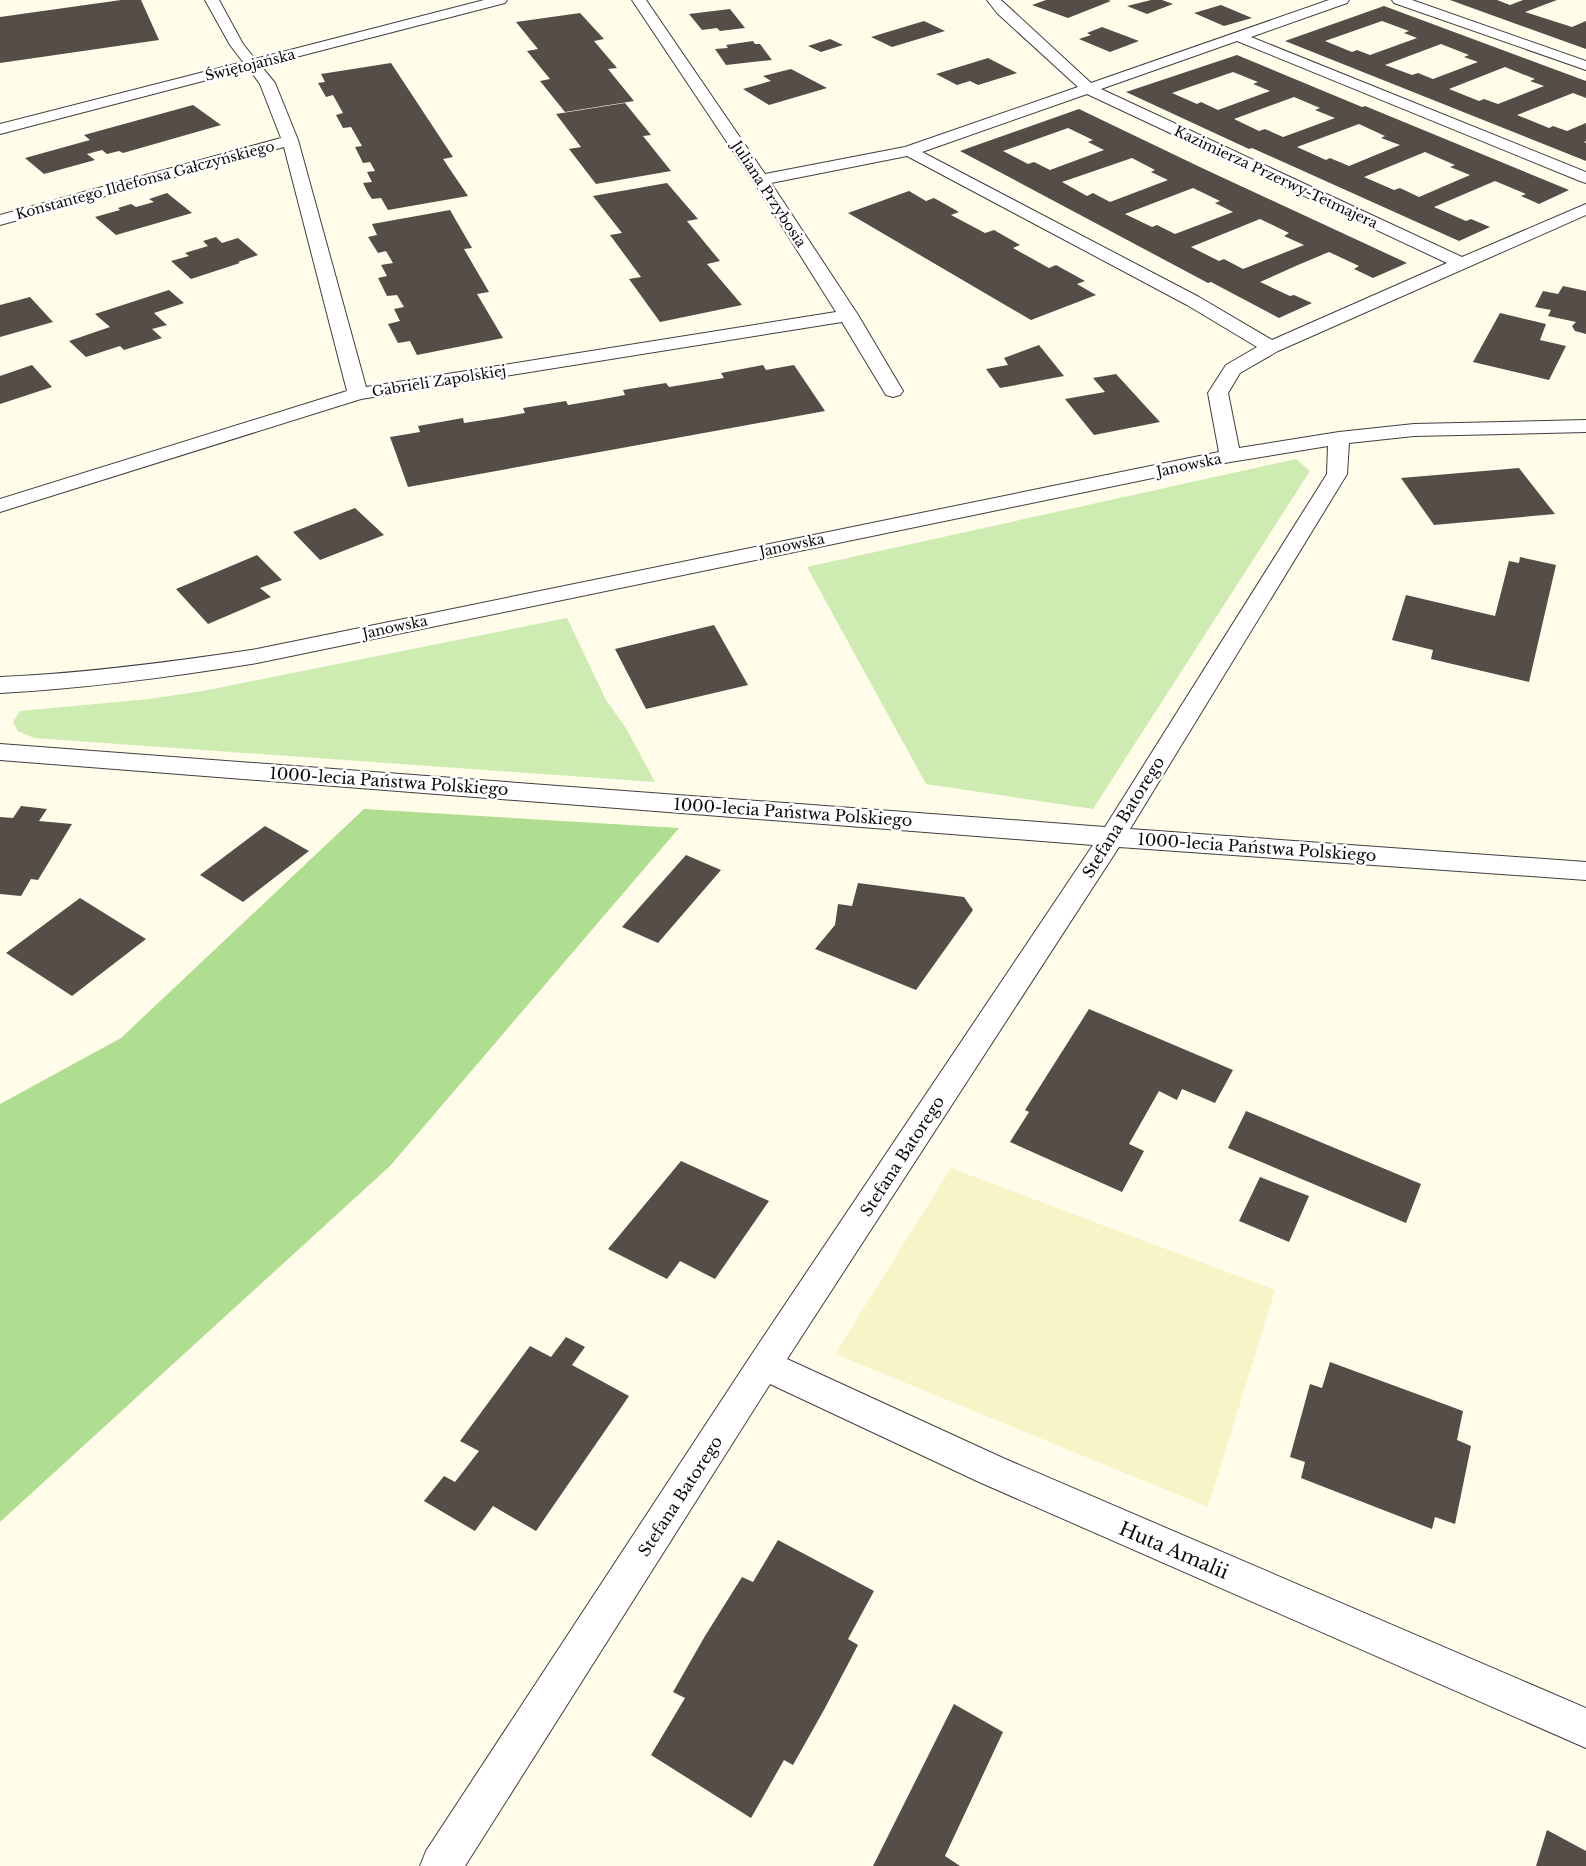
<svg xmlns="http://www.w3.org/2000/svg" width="1586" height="1866" viewBox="0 0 1586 1866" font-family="'Libre Baskerville',serif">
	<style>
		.farmland { fill: #f7f4c8 }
		.green { fill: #ceecb1 }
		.forest { fill: #b0de90 }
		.building { fill: #554d47; fill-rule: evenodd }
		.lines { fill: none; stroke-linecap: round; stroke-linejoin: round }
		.minor-casing { stroke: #3f3f3f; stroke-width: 2 }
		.minor { fill: #fff; fill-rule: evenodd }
		.labels { text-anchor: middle; stroke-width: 5; stroke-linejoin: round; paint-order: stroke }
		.far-street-label { font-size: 14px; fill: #0c0c0c; stroke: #fff }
		.street-label { font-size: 16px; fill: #0c0c0c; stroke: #fff }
		.near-street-label { font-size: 19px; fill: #0c0c0c; stroke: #fff }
	</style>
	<rect width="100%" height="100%" fill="#fffcea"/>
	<polygon class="farmland" points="951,1168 1275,1290 1208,1507 835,1354"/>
	<g class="green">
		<polygon points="1296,459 1310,471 1093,809 926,784 807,567"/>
		<polygon points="567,618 606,700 626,728 655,782 34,738 18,731 13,722 20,711 149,699 203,691"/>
	</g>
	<polygon class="forest" points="364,809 679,828 390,1166 0,1522 0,1104 121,1038"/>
	<g class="building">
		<polygon points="121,0 141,0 159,40 0,63 0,17"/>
		<polygon points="1046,0 1108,0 1111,1 1068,18 1032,5"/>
		<polygon points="1151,0 1162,0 1173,4 1147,14 1127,6"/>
		<polygon points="1450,0 1497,0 1510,5 1523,0 1557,0 1525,12 1572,27 1586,21 1586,49"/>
		<polygon points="1221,5 1252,18 1224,26 1194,13"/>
		<path d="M1384 6 1586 81V98L1573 93 1517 115 1549 128 1553 126 1567 131 1586 123V141L1584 142 1586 143V161L1285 41ZM1382 21 1409 31 1404 33 1417 38 1370 55 1357 50 1352 52 1325 41ZM1441 44 1469 55 1464 57 1478 62 1433 79 1418 73 1412 75 1385 65ZM1505 67 1535 79 1530 81 1544 86 1498 104 1484 99 1479 101 1449 89Z"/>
		<polygon points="730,9 745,28 720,31 717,28 702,30 689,14"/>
		<polygon points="580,13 604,39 594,41 617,68 608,69 634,101 565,112 540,81 550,79 527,51 538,49 516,22"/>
		<polygon points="924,21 945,31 892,47 871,37"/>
		<polygon points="1102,27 1139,41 1110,52 1079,39 1091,35 1087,33"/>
		<polygon points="830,39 843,45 821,52 808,46"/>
		<polygon points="753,41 755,44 760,44 772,60 726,65 715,49 728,48 726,45"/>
		<path d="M1237 55 1362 107 1365 106 1569 190 1539 204 1521 196 1526 194 1495 181 1434 207 1466 221 1471 219 1490 227 1459 241 1252 148 1249 149 1126 92ZM1233 72 1258 82 1253 84 1270 91 1218 110 1201 102 1197 104 1172 93ZM1294 97 1320 108 1315 110 1335 118 1283 137 1265 129 1259 131 1234 119ZM1359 124 1385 136 1381 138 1400 145 1349 166 1330 158 1326 160 1297 147ZM1425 152 1455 165 1450 167 1470 175 1419 197 1400 188 1394 190 1364 177Z"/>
		<polygon points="988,58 1017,73 978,85 970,81 957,85 936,74"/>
		<polygon points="391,63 453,157 443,159 468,196 388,210 381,198 372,199 368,193 363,183 372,182 367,172 375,171 370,162 363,163 355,147 362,146 351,127 343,128 336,115 343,113 333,95 326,97 318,83 325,82 321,74"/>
		<polygon points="791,69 827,88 769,105 743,89 771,81 763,76"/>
		<polygon points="625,103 651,135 643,136 671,171 596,184 569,149 581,147 556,114"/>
		<polygon points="193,105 221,125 123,153 119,151 107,154 102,150 87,154 95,160 44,174 25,158 90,140 84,135"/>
		<path d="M1079 109 1202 168 1407 263 1373 278 1354 269 1359 266 1329 252 1298 265 1260 282 1290 296 1294 295 1312 303 1279 318 1211 282 1208 283 960 151ZM1068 128 1093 140 1088 142 1104 150 1050 170 1034 162 1028 164 1003 151ZM1132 158 1155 170 1151 172 1168 180 1110 202 1093 193 1087 196 1062 182ZM1193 188 1220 201 1215 203 1233 212 1175 234 1157 225 1152 227 1125 214ZM1260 219 1289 233 1284 236 1304 245 1243 269 1224 259 1219 261 1191 247Z"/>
		<polygon points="667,183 698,219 687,221 720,261 707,264 742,305 660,322 629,279 641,277 610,235 622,233 593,196"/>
		<polygon points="909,191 926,201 934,198 959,212 951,215 985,233 994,230 1020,245 1013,248 1049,268 1056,265 1085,281 1077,284 1096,295 1031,320 848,213"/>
		<polygon points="167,193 192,213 116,235 95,217 120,210 118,208 131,204 136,207 154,202 149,199"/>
		<polygon points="450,210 472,248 464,249 489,292 477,294 503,338 417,355 410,341 398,343 388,324 400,321 394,309 404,307 397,295 387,296 378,278 387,276 381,265 393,263 386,251 378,253 368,237 377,235 372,224"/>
		<polygon points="216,237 222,243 238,238 258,255 238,262 240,263 191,279 171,261 189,256 185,253 208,246 203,241"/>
		<polygon points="1563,286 1586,291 1586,334 1575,331 1572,326 1576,322 1548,316 1551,310 1535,307 1543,291 1558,294"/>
		<polygon points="169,290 184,303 154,313 167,325 152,329 162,338 124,350 120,346 86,357 69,341 110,327 95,314"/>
		<polygon points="30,297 53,322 0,337 0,305"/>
		<polygon points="1500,313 1546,324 1540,340 1566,346 1549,380 1473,362"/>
		<polygon points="1039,345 1064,376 1000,388 986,369 1008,365 1004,358"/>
		<polygon points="32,365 52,387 0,404 0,376"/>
		<polygon points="763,365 766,370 794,365 825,411 408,487 390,437 420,432 418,426 463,418 464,423 497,418 525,413 523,408 566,401 568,405 598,400 625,395 623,390 666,383 669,387 724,378 721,373"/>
		<polygon points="1116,374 1160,422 1094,435 1065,399 1105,392 1093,378"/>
		<polygon points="1519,468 1555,514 1434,525 1401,478"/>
		<polygon points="355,508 384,535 320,560 293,532"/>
		<polygon points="257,555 282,580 260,588 271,597 208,624 176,589"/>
		<polygon points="1520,557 1556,565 1529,682 1431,659 1433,650 1392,640 1406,595 1495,616 1509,561 1519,563"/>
		<polygon points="714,625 748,685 646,709 615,649"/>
		<polygon points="21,806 47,809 39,821 72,824 38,880 31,879 21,896 0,894 0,817 13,818"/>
		<polygon points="265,826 309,851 243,902 200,875"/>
		<polygon points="686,855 721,870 658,943 622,927"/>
		<polygon points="858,883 964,897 973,910 916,990 815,949 835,925 838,904 852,906"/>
		<polygon points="80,898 146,939 72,996 6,953"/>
		<polygon points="1089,1009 1233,1070 1215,1103 1182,1089 1177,1100 1159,1091 1129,1144 1144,1151 1122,1192 1010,1142 1029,1112 1025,1110"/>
		<polygon points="1246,1111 1421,1184 1406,1223 1228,1148"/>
		<polygon points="681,1161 769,1201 715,1279 680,1261 667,1279 608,1249"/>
		<polygon points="1260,1177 1309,1196 1289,1242 1239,1221"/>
		<polygon points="566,1337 585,1347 572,1365 629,1396 536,1531 493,1506 475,1531 424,1501 444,1476 455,1482 479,1451 460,1441 530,1346 551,1357"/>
		<polygon points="1330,1362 1463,1411 1457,1440 1471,1446 1455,1524 1435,1517 1432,1529 1301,1478 1305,1462 1290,1457 1310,1384 1322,1388"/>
		<polygon points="778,1540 874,1591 848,1639 858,1645 825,1708 793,1765 784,1760 751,1818 651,1755 685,1698 673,1692 705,1636 742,1577 753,1582"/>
		<polygon points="954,1704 1003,1732 945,1856 960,1866 873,1866"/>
		<polygon points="1547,1830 1586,1851 1586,1866 1536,1866"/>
	</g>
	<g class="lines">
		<defs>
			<g id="minor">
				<path d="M205 0H219L243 44 255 59 484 0H507L505 3 261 66 275 83 298 140 366 387 836 312 761 193 632 0H646L765 174 905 147 1078 87 997 13 987 0H1001L1091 83 1329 0H1349L1347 3 1251 37 1586 172V183L1580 181 1237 41 1101 89 1462 257 1586 204V215L1278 351 1240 373 1228 393 1239 448 1339 432 1414 424 1586 420V432L1414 436 1349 443 1347 474 1130 829 1586 862V880L1119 847 787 1359 1003 1458 1586 1708V1748L979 1482 770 1384 465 1866H420L426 1851 752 1354 1093 845 0 760V744L1105 827 1327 474 1328 446 1230 462 257 663C171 677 87 688 0 693V677C87 673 171 662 257 649L1219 452 1208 393 1226 365 1257 347 1187 305 907 156 771 183 858 315 903 391 900 395 893 397 886 395 842 322 361 399 0 512V499L347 391 284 147 0 225V215L281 138 260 84 249 69 0 134V124L243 62 230 45ZM1087 94 1447 263 1272 340 1199 297 922 152Z"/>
				<polygon points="1392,0 1412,0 1586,61 1586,70 1394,3"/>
			</g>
		</defs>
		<use href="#minor" class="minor-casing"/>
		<use href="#minor" class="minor"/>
	</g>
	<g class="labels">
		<g class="far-street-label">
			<text transform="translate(250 65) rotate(-14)" y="5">Świętojańska</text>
			<text transform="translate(1276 177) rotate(25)" y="5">Kazimierza Przerwy-Tetmajera</text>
			<text transform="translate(145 180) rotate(-15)" y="5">Konstantego Ildefonsa Gałczyńskiego</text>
			<text transform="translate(769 194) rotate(57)" y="5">Juliana Przybosia</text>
			<text transform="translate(439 381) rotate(-9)" y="5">Gabrieli Zapolskiej</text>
			<text transform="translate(1189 465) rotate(-12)" y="5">Janowska</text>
			<text transform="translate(792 545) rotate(-12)" y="5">Janowska</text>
			<text transform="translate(395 627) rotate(-12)" y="5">Janowska</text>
		</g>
		<g class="street-label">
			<text transform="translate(389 781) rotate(4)" y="6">1000-lecia Państwa Polskiego</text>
			<text transform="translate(793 812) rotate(4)" y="6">1000-lecia Państwa Polskiego</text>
			<text transform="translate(1123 817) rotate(-58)" y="6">Stefana Batorego</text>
			<text transform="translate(1257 847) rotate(4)" y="6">1000-lecia Państwa Polskiego</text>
			<text transform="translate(902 1156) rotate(-57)" y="6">Stefana Batorego</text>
			<text transform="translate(680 1496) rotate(-57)" y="6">Stefana Batorego</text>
		</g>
		<g class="near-street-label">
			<text transform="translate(1174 1550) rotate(23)" y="7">Huta Amalii</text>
		</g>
	</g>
</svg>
